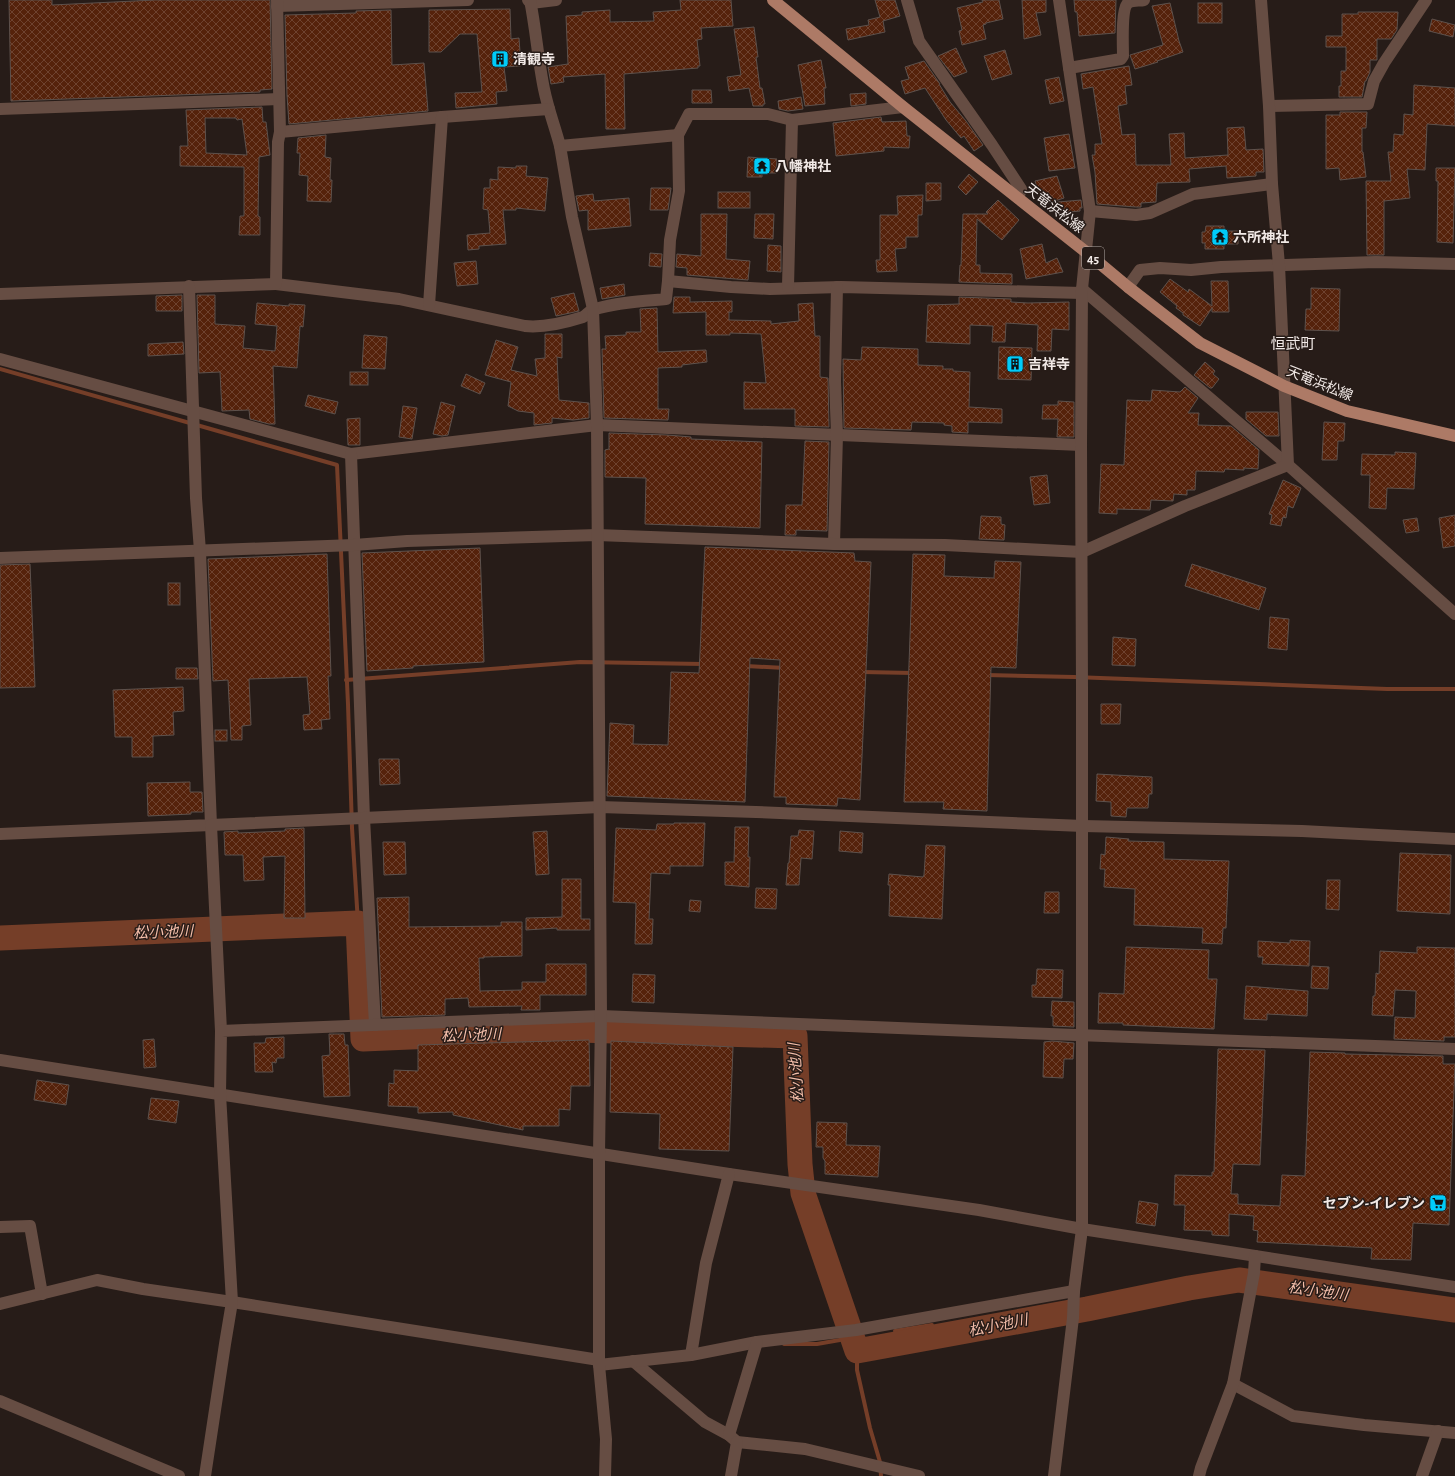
<svg xmlns="http://www.w3.org/2000/svg" width="1455" height="1476" viewBox="0 0 1455 1476" font-family="'Alegreya Sans','Noto Sans JP',sans-serif">
	<style>
		.lines { fill: none; stroke-linecap: round; stroke-linejoin: round }
		.stream { stroke: #753e28; stroke-width: 4 }
		.river { stroke: #753e28; stroke-width: 25 }
		.building { fill: url(#building-cross-hatch); stroke: #5d514c; fill-rule: evenodd }
		.minor { stroke: #664d43; stroke-width: 12 }
		.major { stroke: #ad7a66; stroke-width: 12 }
		.labels { text-anchor: middle; stroke-width: 3; stroke-linejoin: round; paint-order: stroke }
		.shield { fill: #271c18; stroke: #b4aca8; stroke-width: 1 }
		.shield-label { font-size: 13px; font-weight: bold; fill: #f1e9e6 }
		.poi-label { font-size: 14px; font-weight: bold; fill: #f1e9e6; stroke: #271c18; text-anchor: start }
		.street-label { font-size: 14px; fill: #f1e9e6; stroke: #271c18 }
		.neighbourhood-label { font-size: 15px; fill: #f1e9e6; stroke: #271c18 }
		.water-label { font-size: 15px; font-style: italic; fill: #f4beaa; stroke: #271c18 }
	</style>
	<defs>
		<pattern id="building-cross-hatch" width="8" height="8" patternUnits="userSpaceOnUse"><rect width="8" height="8" fill="#55220b"/><path d="M0 0l8 8M0 8l8-8" fill="none" stroke="#6e422f"/></pattern>
	</defs>
	<rect width="100%" height="100%" fill="#271c18"/>
	<g class="lines">
		<g class="stream">
			<polyline points="0,369 337,465 348,704 352,828 358,923"/>
			<polyline points="746,666 785,668"/>
			<polyline points="862,672 913,673"/>
			<polyline points="986,675 1074,677 1387,689 1455,689"/>
			<polyline points="346,680 580,662 703,664"/>
			<polyline points="895,1331 932,1325"/>
			<polyline points="784,1344 817,1344 857,1337"/>
			<polyline points="857,1351 857,1370 870,1428 880,1462 881,1476"/>
		</g>
		<polyline class="river" points="0,938 358,923 363,1039 578,1030 795,1036 800,1164 803,1193 857,1351 1087,1309 1189,1288 1239,1280 1455,1310"/>
	</g>
	<g class="building">
		<polygon points="9,0 52,0 52,5 155,0 270,0 272,89 260,90 260,92 11,101"/>
		<polygon points="680,0 731,0 733,26 701,28 702,39 697,40 700,66 698,66 698,68 624,74 625,129 606,129 605,74 563,77 564,82 551,84 548,67 568,64 566,16 582,15 582,12 610,10 610,22 654,21 653,12 681,10"/>
		<polygon points="875,0 895,0 900,16 883,21 885,32 848,40 846,29 869,25 868,20 880,17"/>
		<polygon points="982,0 999,0 1003,19 986,23 986,24 983,25 986,39 962,45 959,31 962,30 957,8 983,2"/>
		<polygon points="1022,0 1046,0 1046,12 1036,13 1041,35 1024,39"/>
		<polygon points="1074,0 1116,0 1115,33 1079,36 1077,12 1075,12"/>
		<polygon points="1170,3 1179,41 1183,52 1157,61 1158,62 1135,69 1130,55 1163,45 1152,6"/>
		<rect x="1198" y="3" width="24" height="20"/>
		<polygon points="510,9 511,39 519,38 521,66 504,67 507,91 496,92 497,104 456,108 455,93 482,92 477,34 460,34 441,52 429,52 429,10"/>
		<polygon points="391,10 392,65 424,63 428,111 289,124 287,95 285,15 356,13 356,11"/>
		<polygon points="1358,12 1398,12 1397,30 1391,39 1377,39 1377,60 1370,60 1370,72 1366,81 1365,81 1362,97 1339,97 1339,86 1341,86 1341,71 1346,71 1346,47 1326,47 1326,36 1342,36 1342,14 1358,14"/>
		<polygon points="1432,19 1455,25 1453,37 1429,31"/>
		<polygon points="754,27 758,57 756,57 760,88 762,88 765,104 763,104 763,106 753,106 749,88 729,91 727,77 741,75 734,29"/>
		<polygon points="956,48 967,72 954,77 938,56"/>
		<polygon points="1005,50 1012,74 992,80 984,56"/>
		<polygon points="821,60 826,88 824,88 825,104 805,106 798,65"/>
		<polygon points="924,61 940,84 939,84 950,102 966,121 983,145 974,151 964,136 961,138 946,120 925,88 905,94 901,81 909,79 905,67"/>
		<polygon points="1129,66 1132,85 1125,86 1127,104 1118,106 1122,135 1135,134 1136,165 1171,165 1169,134 1184,133 1185,158 1228,155 1227,128 1244,127 1246,150 1263,149 1264,172 1256,172 1256,176 1227,178 1226,166 1189,169 1190,182 1157,183 1156,202 1141,203 1141,207 1136,207 1097,204 1095,172 1092,155 1095,155 1095,144 1102,144 1093,87 1083,89 1081,74"/>
		<polygon points="1059,77 1064,101 1050,104 1045,80"/>
		<polygon points="1414,85 1455,88 1455,126 1427,124 1425,170 1407,169 1410,198 1384,201 1384,255 1367,255 1366,181 1391,181 1388,152 1393,152 1394,134 1403,135 1404,114 1413,115"/>
		<polygon points="692,90 711,90 712,103 692,103"/>
		<polygon points="866,93 866,104 851,106 850,94"/>
		<polygon points="801,97 803,109 788,111 779,109 778,101"/>
		<path d="M262 107 263 122H266L270 155 259 157 258 216 260 217V235H239L240 216H244V167L180 166V146H188L186 110ZM205 118H236L237 120 242 119 247 155 206 153Z"/>
		<polygon points="1340,112 1367,112 1366,128 1362,128 1362,152 1363,152 1366,177 1340,180 1339,168 1326,169 1326,115 1340,115"/>
		<polygon points="881,117 882,122 906,121 907,136 910,136 909,148 884,147 884,151 836,156 833,123"/>
		<polygon points="1069,134 1075,168 1049,171 1044,138"/>
		<polygon points="326,135 325,157 331,158 330,180 332,180 331,202 307,201 308,176 299,175 300,153 297,153 298,138"/>
		<polygon points="748,157 777,159 776,173 762,173 762,177 747,177"/>
		<polygon points="516,166 527,166 526,176 548,178 545,211 516,208 516,210 503,210 506,244 479,246 479,249 468,250 467,235 490,233 488,210 483,209 484,188 490,188 490,179 498,180 498,167 516,168"/>
		<polygon points="1436,168 1455,168 1453,243 1437,242 1438,181 1436,181"/>
		<polygon points="969,174 978,182 966,195 958,187"/>
		<polygon points="1057,176 1064,198 1042,205 1035,181"/>
		<polygon points="926,183 941,183 941,200 926,201"/>
		<polygon points="651,188 671,188 668,210 650,210"/>
		<rect x="718" y="192" width="32" height="16"/>
		<polygon points="593,194 594,201 629,198 631,226 588,230 588,210 579,211 576,196"/>
		<polygon points="923,195 922,215 918,215 918,237 906,237 906,248 895,249 897,271 877,272 876,260 880,260 880,215 898,215 897,196"/>
		<polygon points="998,200 1019,220 1002,240 977,219 976,265 980,265 980,273 1012,274 1012,284 959,282 960,265 961,265 963,214 988,214 986,212"/>
		<polygon points="1081,200 1082,208 1080,208 1080,211 1059,213 1058,202"/>
		<polygon points="701,214 727,214 726,259 750,261 748,280 687,275 687,268 676,267 677,254 701,256"/>
		<polygon points="755,214 774,214 773,239 754,238"/>
		<polygon points="1206,226 1224,226 1224,231 1239,231 1238,244 1224,244 1224,249 1205,249 1205,243 1202,243 1202,232 1205,232"/>
		<polygon points="1042,244 1046,263 1057,258 1063,272 1026,279 1020,249"/>
		<polygon points="768,245 781,246 781,272 767,271"/>
		<polygon points="650,253 662,254 661,267 649,266"/>
		<polygon points="476,261 478,284 457,286 454,263"/>
		<polygon points="1170,279 1188,292 1189,289 1212,306 1211,281 1228,281 1229,312 1212,312 1212,308 1200,326 1183,315 1183,313 1176,308 1177,306 1160,292"/>
		<polygon points="624,284 625,295 602,299 600,288"/>
		<polygon points="1311,288 1340,289 1339,331 1305,330 1306,309 1311,309"/>
		<polygon points="574,293 579,311 556,316 551,298"/>
		<polygon points="182,295 182,311 156,311 156,296"/>
		<polygon points="197,295 215,295 215,324 245,326 243,348 275,351 277,326 255,324 257,303 289,306 289,304 305,305 303,327 300,326 297,368 273,366 275,424 269,424 250,419 249,410 222,411 220,372 199,373"/>
		<polygon points="674,297 690,297 690,302 732,301 732,312 729,312 729,320 771,321 771,324 799,321 798,304 813,303 815,336 820,336 820,377 828,378 829,427 795,426 795,409 744,409 744,382 766,383 761,334 730,333 730,335 706,335 706,312 673,313"/>
		<polygon points="959,297 1011,299 1011,302 1028,303 1069,302 1069,330 1052,329 1051,351 1037,351 1038,325 1006,323 1005,342 992,342 993,326 970,325 970,344 926,342 928,305 959,304"/>
		<polygon points="657,308 658,352 706,350 707,362 682,365 682,367 658,368 658,409 669,409 668,420 604,418 602,349 606,349 605,336 626,335 626,332 641,332 640,309"/>
		<polygon points="545,334 562,334 562,358 557,357 559,400 589,403 589,418 573,420 552,418 552,423 534,425 534,413 518,411 508,406 511,382 485,375 496,340 518,347 511,370 537,376 535,359 545,358"/>
		<polygon points="364,335 387,337 385,369 362,368"/>
		<polygon points="183,342 184,354 148,356 148,344"/>
		<polygon points="862,347 918,349 918,365 943,366 943,369 953,369 953,371 970,372 969,407 1002,409 1002,423 968,422 968,433 952,432 952,426 944,425 944,423 912,422 911,430 844,428 843,359 861,360"/>
		<polygon points="999,347 1032,348 1031,380 998,379"/>
		<polygon points="1205,362 1215,371 1213,374 1219,379 1212,388 1210,388 1194,375"/>
		<rect x="350" y="372" width="18" height="13"/>
		<polygon points="466,374 485,383 480,394 461,386"/>
		<polygon points="1185,387 1198,398 1188,413 1199,413 1198,425 1231,426 1259,450 1258,469 1244,468 1244,470 1225,469 1224,472 1196,471 1195,490 1187,490 1187,495 1174,494 1173,501 1151,500 1150,510 1117,509 1117,514 1099,513 1101,464 1124,465 1127,400 1151,401 1152,390 1180,392"/>
		<polygon points="308,395 338,402 335,414 305,406"/>
		<polygon points="1058,401 1074,402 1074,437 1057,437 1058,419 1042,419 1043,405 1058,405"/>
		<polygon points="441,402 455,406 448,435 442,436 433,434"/>
		<polygon points="403,406 417,408 412,439 399,437"/>
		<polygon points="1246,412 1278,412 1279,436 1266,436 1246,419"/>
		<polygon points="360,418 360,445 348,445 347,419"/>
		<polygon points="1324,422 1345,423 1344,441 1338,441 1337,460 1322,460"/>
		<polygon points="609,433 667,435 691,437 691,439 762,442 760,528 645,524 646,478 605,477 605,450 609,449"/>
		<polygon points="805,441 829,442 827,531 796,530 796,535 785,535 786,505 802,505"/>
		<polygon points="1395,452 1416,453 1414,489 1387,488 1386,509 1369,508 1370,475 1361,475 1362,454 1395,455"/>
		<polygon points="1047,475 1050,503 1034,505 1030,477"/>
		<polygon points="1283,480 1301,488 1293,508 1288,506 1286,518 1283,517 1281,526 1270,524 1272,515 1269,514"/>
		<polygon points="1455,515 1455,546 1443,548 1439,518"/>
		<polygon points="981,516 1001,517 1001,524 1005,525 1004,540 979,539"/>
		<polygon points="1417,518 1419,531 1406,533 1403,520"/>
		<polygon points="705,547 854,553 855,561 871,562 860,800 838,798 837,806 786,804 786,797 774,797 780,660 750,658 745,802 607,796 610,723 634,725 633,744 668,745 671,672 699,673"/>
		<polygon points="480,548 484,662 413,666 413,668 367,671 362,553"/>
		<polygon points="327,554 331,676 328,676 330,719 321,720 322,729 304,730 303,715 310,714 307,677 249,679 251,725 242,726 242,740 231,740 228,680 213,681 208,559"/>
		<polygon points="913,554 945,555 944,576 994,578 995,561 1021,562 1016,668 991,667 987,811 943,809 944,802 904,802"/>
		<polygon points="30,564 35,687 0,688 0,565"/>
		<polygon points="1192,564 1266,588 1259,610 1185,586"/>
		<rect x="168" y="583" width="12" height="22"/>
		<polygon points="1270,617 1289,619 1287,650 1268,648"/>
		<polygon points="1113,637 1136,639 1135,666 1112,665"/>
		<polygon points="176,668 197,668 198,679 176,679"/>
		<polygon points="183,687 184,711 173,712 174,735 153,736 153,757 132,757 132,737 115,737 113,690"/>
		<polygon points="1101,704 1121,704 1120,724 1101,724"/>
		<rect x="215" y="730" width="12" height="11"/>
		<polygon points="379,759 399,759 400,784 380,785"/>
		<polygon points="1097,774 1152,777 1152,794 1149,794 1148,808 1127,808 1126,817 1111,816 1111,802 1096,801"/>
		<polygon points="190,782 190,792 202,792 203,812 191,812 191,814 148,816 147,783"/>
		<polygon points="674,823 705,823 703,866 670,866 670,874 651,873 649,919 653,919 652,944 635,944 636,903 613,902 616,828 656,830 657,824 674,824"/>
		<polygon points="735,827 749,827 748,857 750,857 749,887 725,885 725,862 734,862"/>
		<polygon points="304,828 305,918 284,918 285,856 263,857 264,880 244,881 243,855 225,855 224,832 238,831 238,833 285,831 285,829"/>
		<polygon points="799,830 814,831 812,859 801,858 799,885 786,885 788,863 789,863 791,836 798,836"/>
		<polygon points="547,831 549,874 536,875 533,832"/>
		<polygon points="840,831 863,833 862,853 839,851"/>
		<polygon points="1106,837 1129,839 1128,841 1164,842 1164,859 1229,861 1226,928 1223,928 1222,944 1202,943 1203,928 1134,925 1135,889 1104,887 1105,869 1100,869 1101,854 1105,855"/>
		<polygon points="383,842 405,842 406,874 384,875"/>
		<polygon points="926,845 945,846 942,919 889,916 890,885 888,885 889,874 923,877 924,875"/>
		<polygon points="1400,853 1451,855 1450,914 1397,911"/>
		<polygon points="562,879 581,879 581,919 590,919 590,930 557,930 557,928 526,930 526,918 562,917"/>
		<polygon points="1327,880 1340,880 1339,910 1326,909"/>
		<polygon points="756,888 777,889 776,909 755,908"/>
		<polygon points="1045,892 1059,892 1059,913 1044,913"/>
		<polygon points="409,897 409,927 501,926 501,922 522,922 522,956 484,957 484,958 479,958 480,991 522,990 522,982 546,982 546,964 586,964 586,995 540,995 540,1010 521,1010 522,1006 469,1007 468,998 445,999 445,1015 382,1017 377,898"/>
		<polygon points="690,900 701,901 700,912 689,911"/>
		<polygon points="1290,940 1310,941 1309,966 1262,964 1263,957 1258,957 1258,941 1290,943"/>
		<polygon points="1126,947 1209,950 1208,979 1217,979 1214,1029 1123,1025 1123,1023 1098,1023 1099,993 1124,994"/>
		<polygon points="1417,947 1455,948 1455,1037 1444,1037 1444,1041 1394,1039 1395,1017 1415,1018 1416,991 1395,990 1393,1016 1372,1015 1373,996 1375,996 1376,973 1379,974 1380,951 1417,953"/>
		<polygon points="1312,966 1329,967 1328,989 1311,988"/>
		<polygon points="1037,969 1063,970 1062,998 1032,997 1032,985 1036,985"/>
		<polygon points="633,974 655,975 654,1003 632,1002"/>
		<polygon points="1246,986 1308,991 1307,1016 1267,1014 1267,1020 1244,1019"/>
		<polygon points="1052,1001 1074,1002 1074,1027 1053,1026 1053,1016 1051,1016"/>
		<polygon points="329,1034 344,1034 345,1045 348,1045 350,1096 324,1097 322,1056 330,1055"/>
		<polygon points="284,1037 284,1058 277,1058 276,1063 272,1062 273,1072 255,1072 254,1043 265,1043 266,1038"/>
		<polygon points="154,1039 156,1067 144,1068 143,1040"/>
		<polygon points="589,1040 590,1086 571,1086 570,1110 559,1109 559,1126 523,1126 523,1130 453,1115 453,1112 418,1113 418,1107 388,1106 389,1083 394,1084 394,1070 418,1071 418,1045"/>
		<polygon points="611,1041 733,1047 729,1151 659,1149 660,1114 610,1112"/>
		<polygon points="1052,1041 1074,1043 1073,1059 1064,1059 1063,1078 1043,1077 1044,1042"/>
		<polygon points="1218,1049 1265,1050 1260,1165 1233,1164 1231,1194 1238,1194 1238,1204 1280,1206 1282,1175 1305,1176 1310,1052 1345,1053 1345,1054 1443,1056 1443,1064 1455,1064 1449,1225 1413,1223 1411,1260 1371,1259 1372,1248 1257,1242 1258,1231 1253,1230 1254,1216 1229,1214 1229,1236 1212,1235 1212,1231 1184,1230 1185,1205 1174,1205 1175,1175 1212,1176 1212,1172 1214,1172"/>
		<polygon points="37,1080 69,1085 66,1105 34,1100"/>
		<polygon points="151,1098 179,1101 176,1123 148,1119"/>
		<polygon points="817,1122 847,1123 846,1145 880,1146 878,1177 825,1174 825,1161 823,1158 823,1147 816,1147"/>
		<polygon points="1139,1201 1158,1204 1155,1226 1136,1223"/>
	</g>
	<g class="lines">
		<g class="minor">
			<polyline points="528,0 531,3 556,0"/>
			<path d="M530 0C536 30 538 60 544 89 548 109 555 127 560 146"/>
			<polyline points="907,0 919,41 992,145 1021,189 1018,198"/>
			<polyline points="277,6 468,0"/>
			<path d="M1069 68 1121 59 1123 56C1123 46 1121 9 1128 3 1132 0 1139 1 1144 0"/>
			<polyline points="1269,106 1368,104 1374,81 1384,63 1426,0"/>
			<polyline points="0,109 279,99"/>
			<polyline points="280,132 442,117 549,109"/>
			<polyline points="1090,211 1136,215 1150,213 1193,194 1272,184"/>
			<polyline points="668,281 731,287 770,289 841,287 1082,293"/>
			<path d="M276 284 399 299 525 326C544 328 564 323 583 317 587 315 590 310 595 309 618 302 643 301 666 299L668 281 670 240 679 191 678 135 689 114H768L792 120 903 107"/>
			<polyline points="788,287 792,120"/>
			<polyline points="1128,287 1140,270 1160,268 1191,270 1221,267 1376,262 1455,264"/>
			<polyline points="1082,289 1288,465 1455,614"/>
			<polyline points="0,294 276,284 278,142 280,132 277,0"/>
			<polyline points="429,305 442,117"/>
			<polyline points="0,359 351,454 597,425 1081,445"/>
			<polyline points="351,454 364,818 375,1025"/>
			<polyline points="834,544 837,435 835,381 837,287"/>
			<polyline points="0,558 354,545 407,541 597,535 834,544 945,545 1082,552 1185,506 1288,465 1279,265 1272,184 1269,106 1261,0"/>
			<polyline points="0,834 211,825 200,551 196,498 189,286"/>
			<polyline points="221,1031 211,825 600,807 756,812 1083,826 1302,831 1455,839"/>
			<polyline points="0,1060 729,1174 979,1210 1082,1229 1455,1287"/>
			<polyline points="0,1227 30,1226 42,1294"/>
			<polyline points="0,1304 97,1280 143,1289 232,1302 599,1360"/>
			<polyline points="691,1355 706,1263 729,1174"/>
			<polyline points="633,1361 705,1422 729,1435 737,1442 805,1449 919,1476"/>
			<polyline points="599,1365 691,1355 757,1342 856,1330 1074,1291"/>
			<polyline points="1233,1384 1293,1416 1364,1425 1455,1433"/>
			<polyline points="0,1401 179,1476"/>
			<polyline points="729,1435 757,1342"/>
			<polyline points="205,1476 225,1344 232,1302 220,1094 221,1031 601,1016 972,1031 1455,1049"/>
			<polyline points="605,1476 606,1439 599,1365 599,1154 601,1016 597,425 593,309 572,217 560,146 678,135"/>
			<polyline points="731,1476 737,1442"/>
			<polyline points="1054,1476 1073,1318 1074,1291 1082,1229 1082,687 1081,445 1082,289 1090,211 1059,0"/>
			<polyline points="1199,1476 1201,1468 1233,1384 1254,1273 1255,1256"/>
			<polyline points="1422,1476 1438,1431"/>
		</g>
		<polyline class="major" points="773,0 903,107 1086,252 1128,287 1200,343 1284,386 1347,411 1455,436"/>
	</g>
	<defs>
		<symbol id="building-square" viewBox="-11 -11 22 22"><rect x="-9" y="-9" width="18" height="18" rx="4" fill="#00cbf9" stroke="#271c18"/><path d="M-4-6H4V6H1V3H-1V6H-4ZM-2.5-4.3h1.7v1.8h-1.7ZM.8-4.3h1.7v1.8H.8ZM-2.5-1h1.7V.8h-1.7ZM.8-1h1.7V.8H.8Z" fill="#111"/></symbol>
		<symbol id="temple-square" viewBox="-11 -11 22 22"><rect x="-9" y="-9" width="18" height="18" rx="4" fill="#00cbf9" stroke="#271c18"/><path d="M0-6L5-2H3V0L6.5 2.5H4V6H1.5V3h-3V6H-4V2.5H-6.5L-3 0V-2H-5Z" fill="#111"/></symbol>
		<symbol id="supermarket-square" viewBox="-11 -11 22 22"><rect x="-9" y="-9" width="18" height="18" rx="4" fill="#00cbf9" stroke="#271c18"/><path d="M-6-5.5h2.5l.6 2H6L4.5 2H-2.5L-4.4-4H-6ZM-1.5 3.2a1.3 1.3 0 1 0 .1 0ZM3 3.2a1.3 1.3 0 1 0 .1 0Z" fill="#111"/></symbol>
	</defs>
	<g fill-rule="evenodd">
		<use href="#building-square" x="490" y="49" width="20" height="20"/>
		<use href="#temple-square" x="752" y="156" width="20" height="20"/>
		<use href="#temple-square" x="1210" y="227" width="20" height="20"/>
		<use href="#building-square" x="1005" y="354" width="20" height="20"/>
		<use href="#supermarket-square" x="1428" y="1193" width="20" height="20"/>
	</g>
	<g class="labels">
		<rect class="shield" x="1082" y="247" width="22" height="22" rx="3"/>
		<g class="shield-label">
			<text x="1093" y="263">45</text>
		</g>
		<g class="poi-label">
			<text x="513" y="64">清観寺</text>
			<text x="775" y="171">八幡神社</text>
			<text x="1233" y="242">六所神社</text>
			<text x="1028" y="369">吉祥寺</text>
			<text x="1425" y="1208" text-anchor="end">セブン-イレブン</text>
		</g>
		<g class="street-label">
			<text transform="translate(1055 208) rotate(38)" y="5">天竜浜松線</text>
			<text transform="translate(1320 383) rotate(22)" y="5">天竜浜松線</text>
		</g>
		<g class="neighbourhood-label">
			<text x="1293" y="349">恒武町</text>
		</g>
		<g class="water-label">
			<text transform="translate(163 932) rotate(-2)" y="5">松小池川</text>
			<text transform="translate(471 1035) rotate(-2)" y="5">松小池川</text>
			<text transform="translate(796 1073) rotate(-94)" y="5">松小池川</text>
			<text transform="translate(1318 1291) rotate(8)" y="5">松小池川</text>
			<text transform="translate(998 1325) rotate(-11)" y="5">松小池川</text>
		</g>
	</g>
</svg>
